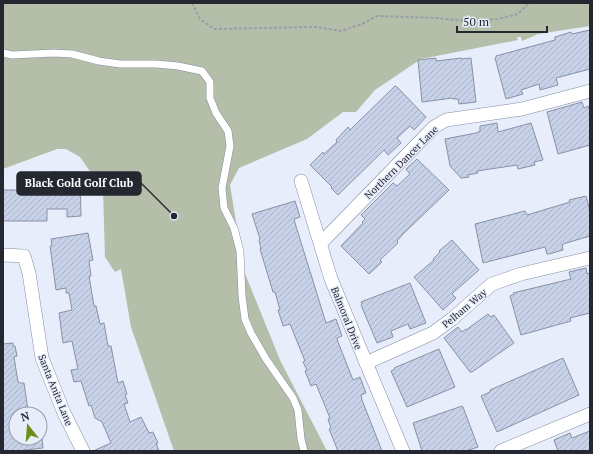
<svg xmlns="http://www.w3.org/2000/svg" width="593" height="454" viewBox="0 0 593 454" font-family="'PT Serif',serif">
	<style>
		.green { fill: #b5bea8 }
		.building { fill: url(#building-hatch); stroke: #8891a6 }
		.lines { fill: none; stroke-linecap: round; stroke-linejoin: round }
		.service-casing { stroke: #848da2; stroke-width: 8 }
		.minor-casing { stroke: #848da2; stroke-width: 14 }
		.path { stroke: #989da9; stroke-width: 2; stroke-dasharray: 3 2; stroke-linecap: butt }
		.service { stroke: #fff; stroke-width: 7 }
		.minor { stroke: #fff; stroke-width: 13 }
		.labels { text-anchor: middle; stroke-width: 3; stroke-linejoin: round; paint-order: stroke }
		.street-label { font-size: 10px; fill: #252830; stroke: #e7edfb }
		.leader { fill: none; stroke: #252830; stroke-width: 1.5 }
		.callout-dot { fill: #252830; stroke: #e7edfb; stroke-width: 1.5 }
		.callout { fill: #252830; stroke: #252830; stroke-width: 1.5 }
		.callout-label { font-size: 11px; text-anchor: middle; font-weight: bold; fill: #fff }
	</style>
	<defs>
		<pattern id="building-hatch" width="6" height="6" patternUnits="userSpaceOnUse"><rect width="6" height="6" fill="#c7d1e7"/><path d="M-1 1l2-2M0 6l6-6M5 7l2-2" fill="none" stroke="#abb3c6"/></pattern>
	</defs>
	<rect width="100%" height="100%" fill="#e7edfb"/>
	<polygon class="green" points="3,3 590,3 590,26 538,34 522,41 521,37 517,37 518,40 421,59 375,90 356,112 343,112 307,139 239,168 230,185 244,271 280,360 327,451 174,451 131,327 121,269 115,272 105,257 103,190 80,157 66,149 57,149 3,169"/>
	<g class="building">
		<polygon points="590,30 590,69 556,78 558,85 540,90 539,84 521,90 523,94 506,99 495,58 496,58 496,56 555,40 555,37 571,32 572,34"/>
		<polygon points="436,58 436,61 461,58 461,59 471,58 476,102 459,104 458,99 453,99 453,98 422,102 418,60"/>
		<polygon points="395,86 397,87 426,117 414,130 410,126 397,138 401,143 388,155 384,150 338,195 331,188 332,187 310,165 323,152 324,154 337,142 336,140 348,127 350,130"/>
		<polygon points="582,102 584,108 588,106 590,111 590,145 558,154 547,112"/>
		<polygon points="497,123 498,132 531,123 543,160 534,162 535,165 518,169 517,165 477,171 478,173 468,175 469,177 461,178 450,166 445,139 476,133 480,131 480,126"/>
		<polygon points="417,159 449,190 403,234 397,241 398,243 380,260 382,262 369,274 341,246 363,223 362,222 365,219 361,215 393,183 397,186 410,174 406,169"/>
		<polygon points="51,172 80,172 81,216 67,217 67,209 47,209 47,221 3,221 3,190 18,190 18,181 36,180 36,176 51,176"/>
		<polygon points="586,196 590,211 590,236 566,243 562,245 563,250 549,254 547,254 545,247 483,263 475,224 525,211 527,215 570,202 569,200"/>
		<polygon points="295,201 300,217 294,219 295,223 326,323 336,319 342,336 337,338 338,342 353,380 360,377 366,393 361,395 362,400 382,451 338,451 329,429 331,428 328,419 330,418 316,384 311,386 305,371 307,370 303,362 305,361 290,324 283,326 278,310 280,310 275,292 273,292 260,249 261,249 259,240 260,239 252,214"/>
		<polygon points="88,233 93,260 89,261 91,276 89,276 94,306 96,306 100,324 104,323 108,346 111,346 118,383 123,381 127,394 125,395 128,403 124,404 130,422 141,417 149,433 153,432 158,443 156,443 159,451 93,451 111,443 102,422 95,418 91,405 89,406 81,381 74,382 71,370 78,369 72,341 63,343 59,313 72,310 69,293 66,293 66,288 56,290 50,246 52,246 51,239"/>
		<polygon points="452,240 479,270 455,291 452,294 456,298 443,310 414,277 434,260 433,259 440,252 439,251"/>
		<polygon points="586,268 587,274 590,273 590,313 570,318 571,321 521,335 510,296 514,294 513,293 571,279 569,272"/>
		<polygon points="410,283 426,323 410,329 408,324 391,331 393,337 377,343 361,305 362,304 361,302"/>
		<polygon points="488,314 491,317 494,315 514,343 472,372 470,372 444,338 458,327 462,332 466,329 466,330"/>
		<polygon points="13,343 13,346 15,346 17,356 14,357 18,382 19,382 20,383 24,383 28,410 16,411 16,438 42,438 43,448 17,451 3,451 3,344"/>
		<polygon points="439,349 455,387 407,407 391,371 395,369 394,368"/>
		<polygon points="563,358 579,395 497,432 481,396 490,392 490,390"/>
		<polygon points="462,406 463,407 478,447 466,451 422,451 413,423"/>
		<polygon points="590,431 590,451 558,451 554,440 570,433 572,438"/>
	</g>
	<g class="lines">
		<defs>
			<polyline id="service" points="3,53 12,55 54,53 72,54 99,61 120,64 156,64 178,66 202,71 210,82 210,98 216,113 228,131 230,146 222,188 224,208 234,228 240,251 242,296 245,319 251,333 266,359 293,398 298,410 301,439 304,451"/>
			<g id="minor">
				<polyline points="301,181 331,279 403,451"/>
				<polyline points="321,243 434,127 446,120 522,109 590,91"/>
				<polyline points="3,255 24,256 29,273 42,358 64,413 83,451"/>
				<polyline points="366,363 433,333 452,319 492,284 521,274 590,258"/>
				<polyline points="501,451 590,414"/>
			</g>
		</defs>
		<use href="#service" class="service-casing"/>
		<use href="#minor" class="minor-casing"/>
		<polyline class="path" points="192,3 200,19 214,29 315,27 341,31 362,24 377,16 436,18 465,21 498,19 518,14 529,3"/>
		<use href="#service" class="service"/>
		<use href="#minor" class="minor"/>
	</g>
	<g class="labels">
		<g class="street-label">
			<text transform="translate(401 162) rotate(-45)" y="4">Northern Dancer Lane</text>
			<text transform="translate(464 308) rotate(-40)" y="4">Pelham Way</text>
			<text transform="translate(347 318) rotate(68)" y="4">Balmoral Drive</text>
			<text transform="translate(56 390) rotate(68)" y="4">Santa Anita Lane</text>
		</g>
	</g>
	<path class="leader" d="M174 216L141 183"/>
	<circle class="callout-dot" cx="174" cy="216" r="4"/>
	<rect class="callout" x="17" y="172" width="124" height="23" rx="4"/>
	<g class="callout-label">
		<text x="79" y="187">Black Gold Golf Club</text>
	</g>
	<rect width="593" height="454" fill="none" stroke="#252830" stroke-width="8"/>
	<g transform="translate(28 426) rotate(343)"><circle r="19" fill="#e7edfb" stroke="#999eaa"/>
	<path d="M0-3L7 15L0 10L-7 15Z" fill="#6b8e16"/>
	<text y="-6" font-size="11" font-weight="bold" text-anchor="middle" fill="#252830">N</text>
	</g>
	<path d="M457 26v6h90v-6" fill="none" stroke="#252830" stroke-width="2"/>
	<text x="463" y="26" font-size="12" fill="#252830" stroke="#e7edfb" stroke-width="3" paint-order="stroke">50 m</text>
</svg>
